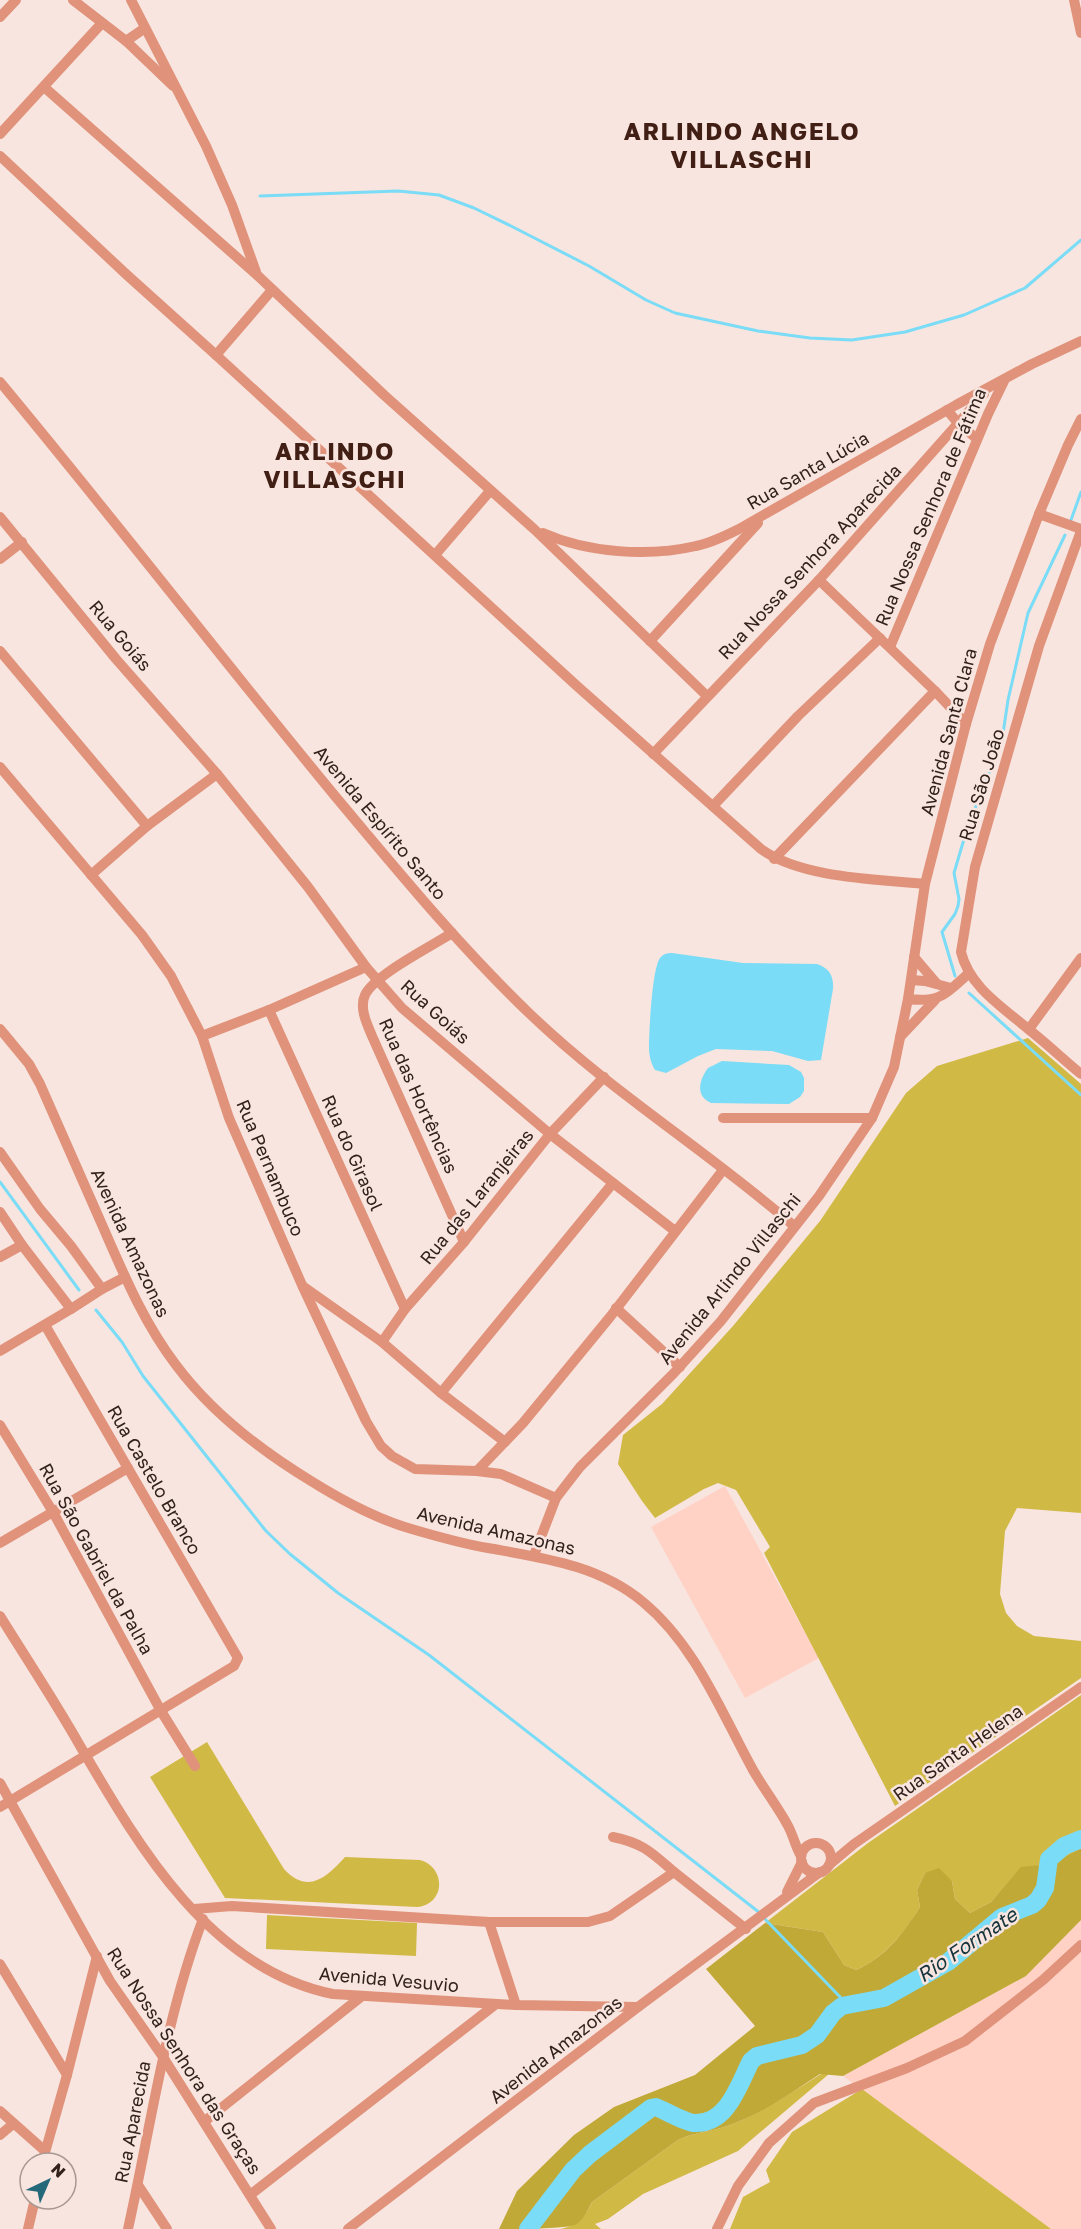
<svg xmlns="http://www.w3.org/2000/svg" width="1081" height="2229" viewBox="0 0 1081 2229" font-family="'Golos Text',sans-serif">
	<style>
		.built { fill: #ffd2c5 }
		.green { fill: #d1b946 }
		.forest { fill: #c1a937 }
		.water { fill: #7adcf6 }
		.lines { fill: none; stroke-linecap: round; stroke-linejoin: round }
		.stream { stroke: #7adcf6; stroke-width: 3 }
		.river { stroke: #7adcf6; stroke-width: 18 }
		.minor { stroke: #e0927b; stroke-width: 10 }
		.labels { text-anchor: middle; stroke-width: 5; stroke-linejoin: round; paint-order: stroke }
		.street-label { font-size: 18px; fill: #32211c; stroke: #f8e5df }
		.water-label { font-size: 20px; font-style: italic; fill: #15343c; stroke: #f8e5df }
		.district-label { font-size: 24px; font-weight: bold; letter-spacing: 1.5px; fill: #411f15; stroke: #f8e5df }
	</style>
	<rect width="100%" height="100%" fill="#f8e5df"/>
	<g class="built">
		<polygon points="725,1486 819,1658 745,1698 651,1527"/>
		<polygon points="1081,1920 1081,2229 1051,2229 843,2076 1026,1976"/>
	</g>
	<g class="green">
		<polygon points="1028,1038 1081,1084 1081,1513 1017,1508 1005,1531 1000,1594 1006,1613 1017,1626 1034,1636 1081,1641 1081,1678 895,1806 764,1553 770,1547 736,1490 718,1483 704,1489 655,1518 642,1501 618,1464 623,1435 662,1404 733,1326 820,1221 906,1093 937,1066"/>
		<path d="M1081 1695V1848L1051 1864 1021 1868 991 1902 970 1913 955 1899 952 1881 925 1873 917 1890 920 1907C904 1933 884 1958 856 1970L844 1965 823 1932 765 1923 868 1843Z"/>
		<path d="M207 1742 284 1869C308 1895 327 1877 345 1857L420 1860C446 1867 446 1904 417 1907L225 1898 150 1777Z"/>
		<polygon points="267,1915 417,1923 416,1956 266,1949"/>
		<path d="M821 2074H829L738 2151 643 2194 608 2219 595 2224 601 2229H560C578 2225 584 2219 592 2202L678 2140C694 2132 711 2132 727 2126 761 2114 791 2093 821 2074Z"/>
		<polygon points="862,2089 1051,2229 730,2229 743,2197 770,2182 766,2170 792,2132"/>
	</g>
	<path class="forest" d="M1081 1848V1920L1026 1976 843 2076 820 2074C791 2093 761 2115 727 2126 711 2132 694 2132 678 2140L592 2202C587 2211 584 2220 575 2225 560 2229 518 2229 499 2229L517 2191 574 2135 614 2107 695 2075 755 2026 706 1969 765 1923 823 1932 844 1965 856 1970C885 1958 904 1932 920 1907L917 1890 925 1873 939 1868 952 1881 955 1899 970 1913 991 1902 1021 1867 1051 1864Z"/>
	<g class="water">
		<path d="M672 953 743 963 817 964C829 968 834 976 833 989L821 1060 808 1061 772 1051 716 1049 698 1056 666 1073 655 1070C651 1064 649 1055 649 1048 649 1032 652 969 660 958 663 954 667 953 672 953Z"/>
		<path d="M722 1061 789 1065 801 1072 804 1078V1091L800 1097 789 1104 711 1103C695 1096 699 1080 708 1068Z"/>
	</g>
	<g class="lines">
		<g class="stream">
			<polyline points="260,196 398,191 439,195 474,208 511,226 589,266 646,300 675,313 758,331 810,338 852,340 905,332 964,315 1025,288 1081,240"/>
			<polyline points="1071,520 1081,492"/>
			<polyline points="955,976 942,932 955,914 958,906 959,899 954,873 967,829 1002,740 1008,700 1028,613 1065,535"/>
			<polyline points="969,993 1081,1095"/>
			<polyline points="0,1182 79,1290"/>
			<polyline points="96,1310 122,1342 143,1376 204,1453 266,1531 290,1554 338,1593 429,1655 760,1913"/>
			<polyline points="764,1918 842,1999 843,2006"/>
		</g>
		<path class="river" d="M528 2229 573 2170 590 2154 651 2108 656 2107C666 2111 686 2123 695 2123 728 2124 739 2084 751 2061L757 2056 802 2045 817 2035 833 2013 842 2006 884 1998 948 1962 1002 1917 1032 1905 1038 1900 1045 1888 1049 1859 1064 1846 1081 1839"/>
		<g class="minor">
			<polyline points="73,0 126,41 173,86"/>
			<polyline points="131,0 206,146 232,205 256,272"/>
			<polyline points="1074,0 1081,33"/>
			<polyline points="0,17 16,0"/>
			<polyline points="126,41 145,28"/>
			<polyline points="44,87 257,275 384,395 534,529 707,696"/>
			<polyline points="0,134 102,23"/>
			<path d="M0 156 127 275 216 355 577 686 761 849C801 878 875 879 925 884"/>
			<polyline points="216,355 272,290"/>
			<path d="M0 382C114 519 222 659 335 796 398 871 459 946 530 1014 611 1092 709 1152 794 1226"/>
			<polyline points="947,410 958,423 977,439"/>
			<polyline points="1039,514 1081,529"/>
			<polyline points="0,517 116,659 217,774 308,887 366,967 402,1008 550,1134 675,1231"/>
			<path d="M1081 531 1039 646 975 867 961 952C969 986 1001 1006 1027 1028 1046 1043 1063 1059 1081 1074"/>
			<path d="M543 533C588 553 648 557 696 546 711 543 725 536 739 529L956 405 1032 364 1081 341"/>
			<polyline points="435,555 490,491"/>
			<polyline points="0,559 22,542"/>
			<polyline points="819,580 935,691 966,724"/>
			<polyline points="650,641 758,523"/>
			<polyline points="890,647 988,414 1004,381"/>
			<polyline points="0,651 147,826"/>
			<polyline points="653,754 819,580 984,394"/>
			<polyline points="0,767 142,935 171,976 202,1036 229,1118 302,1285 366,1421 381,1446 392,1456 415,1469 477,1471 501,1474 556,1498"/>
			<polyline points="713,806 798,716 880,638"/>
			<polyline points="774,859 935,691"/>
			<polyline points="91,875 147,826 217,774"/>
			<path d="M452 933C432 946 374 975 365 995 359 1008 367 1024 372 1036L464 1242"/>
			<polyline points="914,957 937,984"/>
			<polyline points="911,980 925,981 951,988"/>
			<path d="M908 999C940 1003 946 994 969 973"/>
			<polyline points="269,1010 405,1309"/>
			<path d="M0 1029 29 1064 40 1084C61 1132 82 1179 103 1227 124 1275 144 1323 176 1365 211 1412 260 1450 311 1481 343 1501 378 1520 415 1530 439 1537 463 1544 488 1548 543 1558 599 1565 643 1602 696 1646 721 1712 753 1770 764 1789 777 1806 787 1824 793 1834 795 1846 801 1856"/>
			<polyline points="1029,1029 1081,958"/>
			<polyline points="202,1036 269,1010 366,967"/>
			<polyline points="900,1037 935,1000"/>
			<polyline points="723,1118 872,1118"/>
			<polyline points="0,1152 40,1209 71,1246 102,1289"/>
			<polyline points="0,1212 22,1245 71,1309"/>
			<polyline points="0,1257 22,1245"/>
			<polyline points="304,1287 382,1342 441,1393 505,1442"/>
			<polyline points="616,1308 680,1367"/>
			<polyline points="382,1342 405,1309 464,1242 550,1134 604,1077"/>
			<polyline points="0,1351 71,1309 102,1289 125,1277"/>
			<polyline points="441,1393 613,1183"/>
			<polyline points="0,1425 53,1512 161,1711 195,1766"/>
			<polyline points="477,1471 523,1423 610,1317 723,1170"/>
			<polyline points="0,1543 128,1468"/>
			<polyline points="534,1555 556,1498 580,1467 674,1373 721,1321 819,1196 872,1118 894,1067 908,999 925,884 966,724 990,644 1039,514 1068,445 1081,419"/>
			<path d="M0 1616C26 1658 54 1700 79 1744 138 1845 209 1969 333 1994L516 2005 638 2007"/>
			<polyline points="0,1783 110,1981 163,2057 271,2229"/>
			<polyline points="0,1807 234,1666 238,1658 45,1325"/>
			<path d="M613 1837C643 1843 652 1853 674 1872"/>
			<circle cx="816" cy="1858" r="15"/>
			<polyline points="829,1865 854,1844 1081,1687"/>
			<polyline points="787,1892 802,1862"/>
			<polyline points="194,1909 232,1906 489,1922"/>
			<polyline points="0,1964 67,2075"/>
			<polyline points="516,2005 489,1922 588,1922 610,1916 674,1872 746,1929"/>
			<polyline points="0,2111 45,2151"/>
			<polyline points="205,2121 362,1996"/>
			<polyline points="0,2135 13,2124"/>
			<polyline points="42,2163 67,2075 97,1956"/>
			<polyline points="138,2185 167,2229"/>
			<polyline points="250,2195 496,2004"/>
			<polyline points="28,2229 35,2199"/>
			<path d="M128 2229C151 2126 165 2019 203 1919"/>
			<polyline points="348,2229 638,2007 820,1872"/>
			<polyline points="717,2229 738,2186 769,2143 814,2103 907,2068 965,2041 1043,1980 1081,1945"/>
		</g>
	</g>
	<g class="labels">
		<g class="street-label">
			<text transform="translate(808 471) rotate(-30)" y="6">Rua Santa Lúcia</text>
			<text transform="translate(931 507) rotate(-67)" y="6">Rua Nossa Senhora de Fátima</text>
			<text transform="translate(810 562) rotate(-47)" y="6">Rua Nossa Senhora Aparecida</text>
			<text transform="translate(120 636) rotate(50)" y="6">Rua Goiás</text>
			<text transform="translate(949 732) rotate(-75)" y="6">Avenida Santa Clara</text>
			<text transform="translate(982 785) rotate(-73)" y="6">Rua São João</text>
			<text transform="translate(380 823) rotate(50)" y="6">Avenida Espírito Santo</text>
			<text transform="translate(435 1012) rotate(42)" y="6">Rua Goiás</text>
			<text transform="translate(418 1096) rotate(66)" y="6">Rua das Hortências</text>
			<text transform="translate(352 1153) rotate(66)" y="6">Rua do Girasol</text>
			<text transform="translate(270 1168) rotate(67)" y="6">Rua Pernambuco</text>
			<text transform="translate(477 1197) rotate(-51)" y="6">Rua das Laranjeiras</text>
			<text transform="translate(130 1243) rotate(65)" y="6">Avenida Amazonas</text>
			<text transform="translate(730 1279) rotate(-51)" y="6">Avenida Arlindo Villaschi</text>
			<text transform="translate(154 1480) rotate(60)" y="6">Rua Castelo Branco</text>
			<text transform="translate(496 1531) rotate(13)" y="6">Avenida Amazonas</text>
			<text transform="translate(96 1559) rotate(61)" y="6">Rua São Gabriel da Palha</text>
			<text transform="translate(958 1753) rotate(-35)" y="6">Rua Santa Helena</text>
			<text transform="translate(389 1980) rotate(5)" y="6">Avenida Vesuvio</text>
			<text transform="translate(556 2050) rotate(-38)" y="6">Avenida Amazonas</text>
			<text transform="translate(184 2061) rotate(57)" y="6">Rua Nossa Senhora das Graças</text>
			<text transform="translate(133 2122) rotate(-79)" y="6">Rua Aparecida</text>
		</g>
		<g class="water-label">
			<text transform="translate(967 1945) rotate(-34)" y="7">Rio Formate</text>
		</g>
		<g class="district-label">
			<text x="742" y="140">ARLINDO ANGELO<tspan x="742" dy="28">VILLASCHI</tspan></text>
			<text x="335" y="460">ARLINDO<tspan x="335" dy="28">VILLASCHI</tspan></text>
		</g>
	</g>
	<g transform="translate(48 2181) rotate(44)"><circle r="28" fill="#f8e5df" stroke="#a99791" stroke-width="1.5"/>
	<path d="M0-4.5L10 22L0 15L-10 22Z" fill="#24697a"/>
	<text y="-9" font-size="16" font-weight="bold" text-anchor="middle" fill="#32211c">N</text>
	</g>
</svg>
